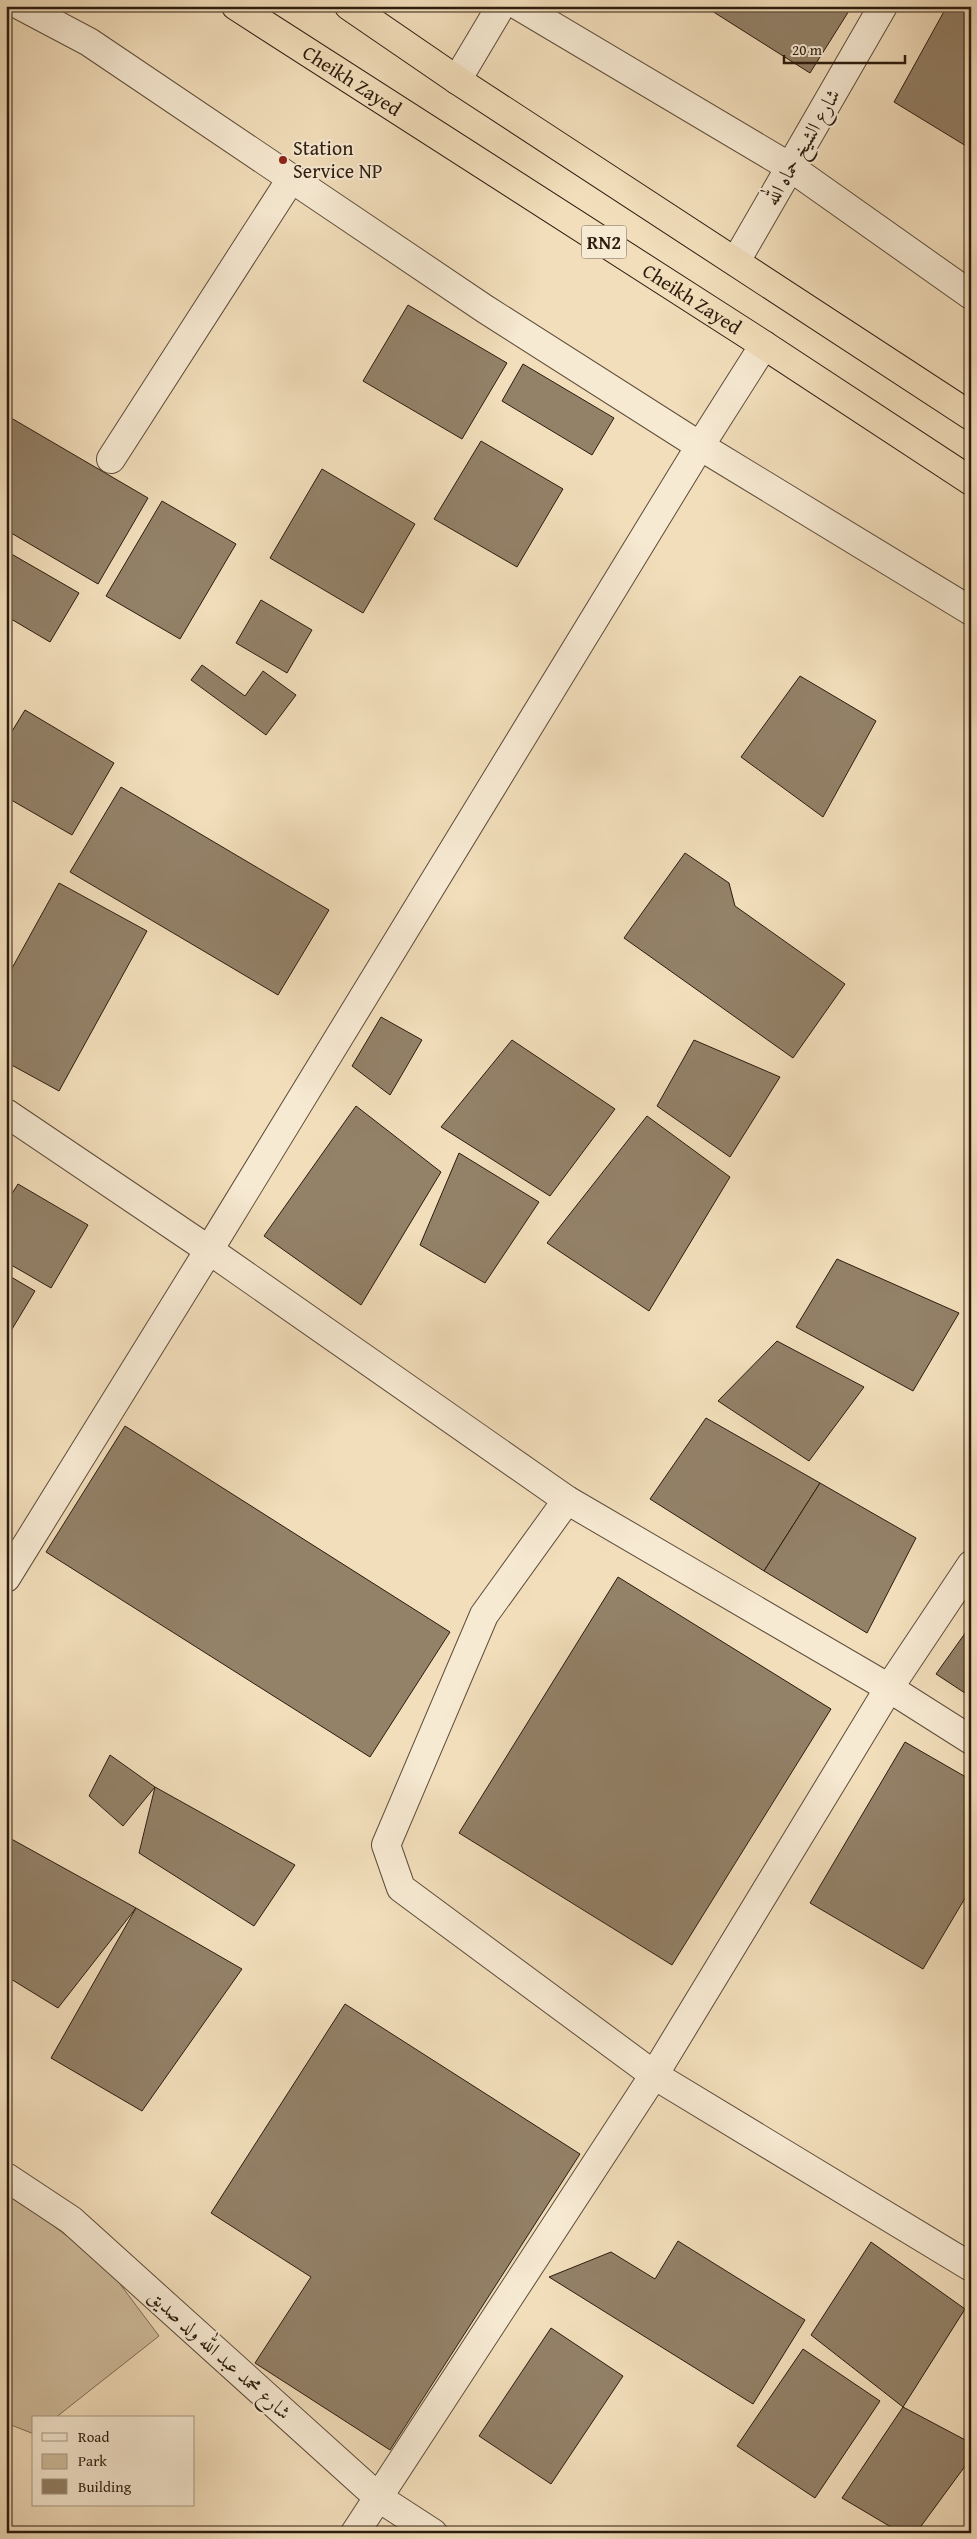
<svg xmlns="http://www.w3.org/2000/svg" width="977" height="2539" viewBox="0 0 977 2539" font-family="'Gentium Book Plus',Amiri,serif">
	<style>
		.green { fill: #d0bd9e; stroke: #7e6c56 }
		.building { fill: #938168; stroke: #2c1c0f }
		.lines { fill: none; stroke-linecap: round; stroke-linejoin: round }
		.minor-casing { stroke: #5e4c3a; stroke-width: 30 }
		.highway-casing { stroke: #2c1c0f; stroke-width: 30 }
		.minor { stroke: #f7ead3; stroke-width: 28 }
		.highway { stroke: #f2debb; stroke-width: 28 }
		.poi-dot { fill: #8f2418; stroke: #f7ead3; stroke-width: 2 }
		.labels { text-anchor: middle; stroke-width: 4; stroke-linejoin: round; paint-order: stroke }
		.shield { fill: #f7ead3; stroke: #695a4a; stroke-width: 1 }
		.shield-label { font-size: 19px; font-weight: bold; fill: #2c1c0f }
		.street-label { font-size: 20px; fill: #2c1c0f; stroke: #f7ead3 }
		.poi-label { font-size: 20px; fill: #2c1c0f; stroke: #f7ead3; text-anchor: start }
	</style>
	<rect width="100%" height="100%" fill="#f2debb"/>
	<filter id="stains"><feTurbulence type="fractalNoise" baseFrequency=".004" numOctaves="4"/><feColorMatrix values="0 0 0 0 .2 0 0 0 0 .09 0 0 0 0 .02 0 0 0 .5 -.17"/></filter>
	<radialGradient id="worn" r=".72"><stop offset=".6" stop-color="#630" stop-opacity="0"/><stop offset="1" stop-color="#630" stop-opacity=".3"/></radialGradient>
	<polygon class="green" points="6,2191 105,2264 159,2336 55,2418 34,2418 34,2434 6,2423"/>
	<g class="building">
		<polygon points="704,6 852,6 810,73"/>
		<polygon points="947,6 963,6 971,10 971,149 894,102"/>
		<polygon points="408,305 507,363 462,439 363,381"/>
		<polygon points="523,364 614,418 592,455 502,401"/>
		<polygon points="6,415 148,498 98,584 6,530"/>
		<polygon points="481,441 563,489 517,567 434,519"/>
		<polygon points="322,469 415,524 363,613 270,558"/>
		<polygon points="162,501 236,544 180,639 106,596"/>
		<polygon points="8,552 79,593 50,642 6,616 6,555"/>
		<polygon points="261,600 312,630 287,673 236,643"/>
		<polygon points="202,665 245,696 263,671 296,695 266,735 191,680"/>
		<polygon points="800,676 876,721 823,817 741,757"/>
		<polygon points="25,710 114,763 72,835 6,797 6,741"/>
		<polygon points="121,787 329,910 278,995 70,872"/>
		<polygon points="6,833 12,838 6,846"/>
		<polygon points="685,853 729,883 735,906 845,984 793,1058 624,938"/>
		<polygon points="59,883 147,931 59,1091 6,1062 6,979"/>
		<polygon points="381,1017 422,1040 390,1095 352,1066"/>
		<polygon points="512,1040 615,1109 550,1196 441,1127"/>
		<polygon points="694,1040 780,1077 730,1157 657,1106"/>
		<polygon points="356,1106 441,1172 361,1305 264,1236"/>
		<polygon points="647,1116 730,1177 649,1311 547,1243"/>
		<polygon points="459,1153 539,1202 485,1283 420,1245"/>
		<polygon points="18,1184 88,1225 51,1288 6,1262 6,1203"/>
		<polygon points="837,1259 959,1313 913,1391 796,1327"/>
		<polygon points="6,1274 35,1291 6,1339"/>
		<polygon points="777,1341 864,1387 809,1461 718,1401"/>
		<polygon points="706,1418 820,1483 764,1571 650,1499"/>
		<polygon points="125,1426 450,1632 370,1757 46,1552"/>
		<polygon points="820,1483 916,1538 867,1633 764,1571"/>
		<polygon points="618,1577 831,1709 672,1965 459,1833"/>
		<polygon points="971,1625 971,1697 936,1674"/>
		<polygon points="905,1742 971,1780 971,1888 923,1969 810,1903"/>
		<polygon points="110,1755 155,1787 123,1826 89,1796"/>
		<polygon points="155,1787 295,1865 254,1926 139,1853"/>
		<polygon points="6,1836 136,1908 58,2008 6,1976"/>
		<polygon points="136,1908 242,1969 142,2111 51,2058"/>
		<polygon points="345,2004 580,2154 390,2450 255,2363 311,2277 211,2213"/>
		<polygon points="678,2241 805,2320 753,2404 549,2277 611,2252 655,2279"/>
		<polygon points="871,2242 965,2309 903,2407 811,2335"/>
		<polygon points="551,2328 623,2376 551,2484 479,2436"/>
		<polygon points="803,2349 880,2401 815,2498 737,2446"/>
		<polygon points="903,2407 971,2443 971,2458 916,2533 901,2533 842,2498"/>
	</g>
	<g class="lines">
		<defs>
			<g id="minor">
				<polyline points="21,6 89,42 485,309 700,446 971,611"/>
				<polyline points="519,6 790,167 971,295"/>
				<polyline points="457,80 501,6"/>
				<polyline points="736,261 883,6"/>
				<polyline points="111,459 291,179"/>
				<polyline points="6,1113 209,1250 567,1500 889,1688 971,1740"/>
				<polyline points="567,1500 484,1615 386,1845 401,1888 654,2075 971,2267"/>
				<polyline points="6,1578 209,1250 700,446 764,345"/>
				<polyline points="6,2177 71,2220 379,2498 433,2533"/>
				<polyline points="355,2533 654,2075 889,1688 971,1565"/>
			</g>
			<g id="highway">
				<path id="s1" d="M236 6 764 345 971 481"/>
				<polyline points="349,6 457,80 971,416"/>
			</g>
		</defs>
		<use href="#minor" class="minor-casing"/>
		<use href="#highway" class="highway-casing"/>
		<use href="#minor" class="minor"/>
		<use href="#highway" class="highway"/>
	</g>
	<circle class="poi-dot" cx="283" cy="160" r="5"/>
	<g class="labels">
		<rect class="shield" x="581.5" y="225.5" width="45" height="33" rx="4"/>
		<g class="shield-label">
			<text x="604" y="249">RN2</text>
		</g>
		<g class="street-label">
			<text dy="7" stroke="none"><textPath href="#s1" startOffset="138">Cheikh Zayed</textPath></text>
			<text transform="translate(802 147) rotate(-60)" y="7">شارع الشيخ حماه الله</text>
			<text dy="7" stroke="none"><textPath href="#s1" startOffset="542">Cheikh Zayed</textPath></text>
			<text transform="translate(220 2354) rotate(42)" y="7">شارع محمد عبد الله ولد صديق</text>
		</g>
		<g class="poi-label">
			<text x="293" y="155">Station<tspan x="293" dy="23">Service NP</tspan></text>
		</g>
	</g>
	<rect width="977" height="2539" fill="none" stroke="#f2debb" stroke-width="25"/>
	<rect x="8" y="8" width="962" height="2524" fill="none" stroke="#2c1c0f" stroke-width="2.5"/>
	<rect x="12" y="12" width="952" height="2514" fill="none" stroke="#2c1c0f"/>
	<rect x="32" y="2416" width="162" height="90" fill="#f7ead3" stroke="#a69885"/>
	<rect x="42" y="2433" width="25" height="8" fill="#f7ead3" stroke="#a69885"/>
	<text x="78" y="2442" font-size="15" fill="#2c1c0f">Road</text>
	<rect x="42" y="2454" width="25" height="15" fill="#d0bd9e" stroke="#a69885"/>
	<text x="78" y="2466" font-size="15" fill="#2c1c0f">Park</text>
	<rect x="42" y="2479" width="25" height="15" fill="#938168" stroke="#a69885"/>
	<text x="78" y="2492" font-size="15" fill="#2c1c0f">Building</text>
	<path d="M784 55v8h121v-8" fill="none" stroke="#2c1c0f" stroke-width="2.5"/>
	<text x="792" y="55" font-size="15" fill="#2c1c0f" stroke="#f7ead3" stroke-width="4" paint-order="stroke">20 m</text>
	<rect width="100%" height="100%" filter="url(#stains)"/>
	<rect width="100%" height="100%" fill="url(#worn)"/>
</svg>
